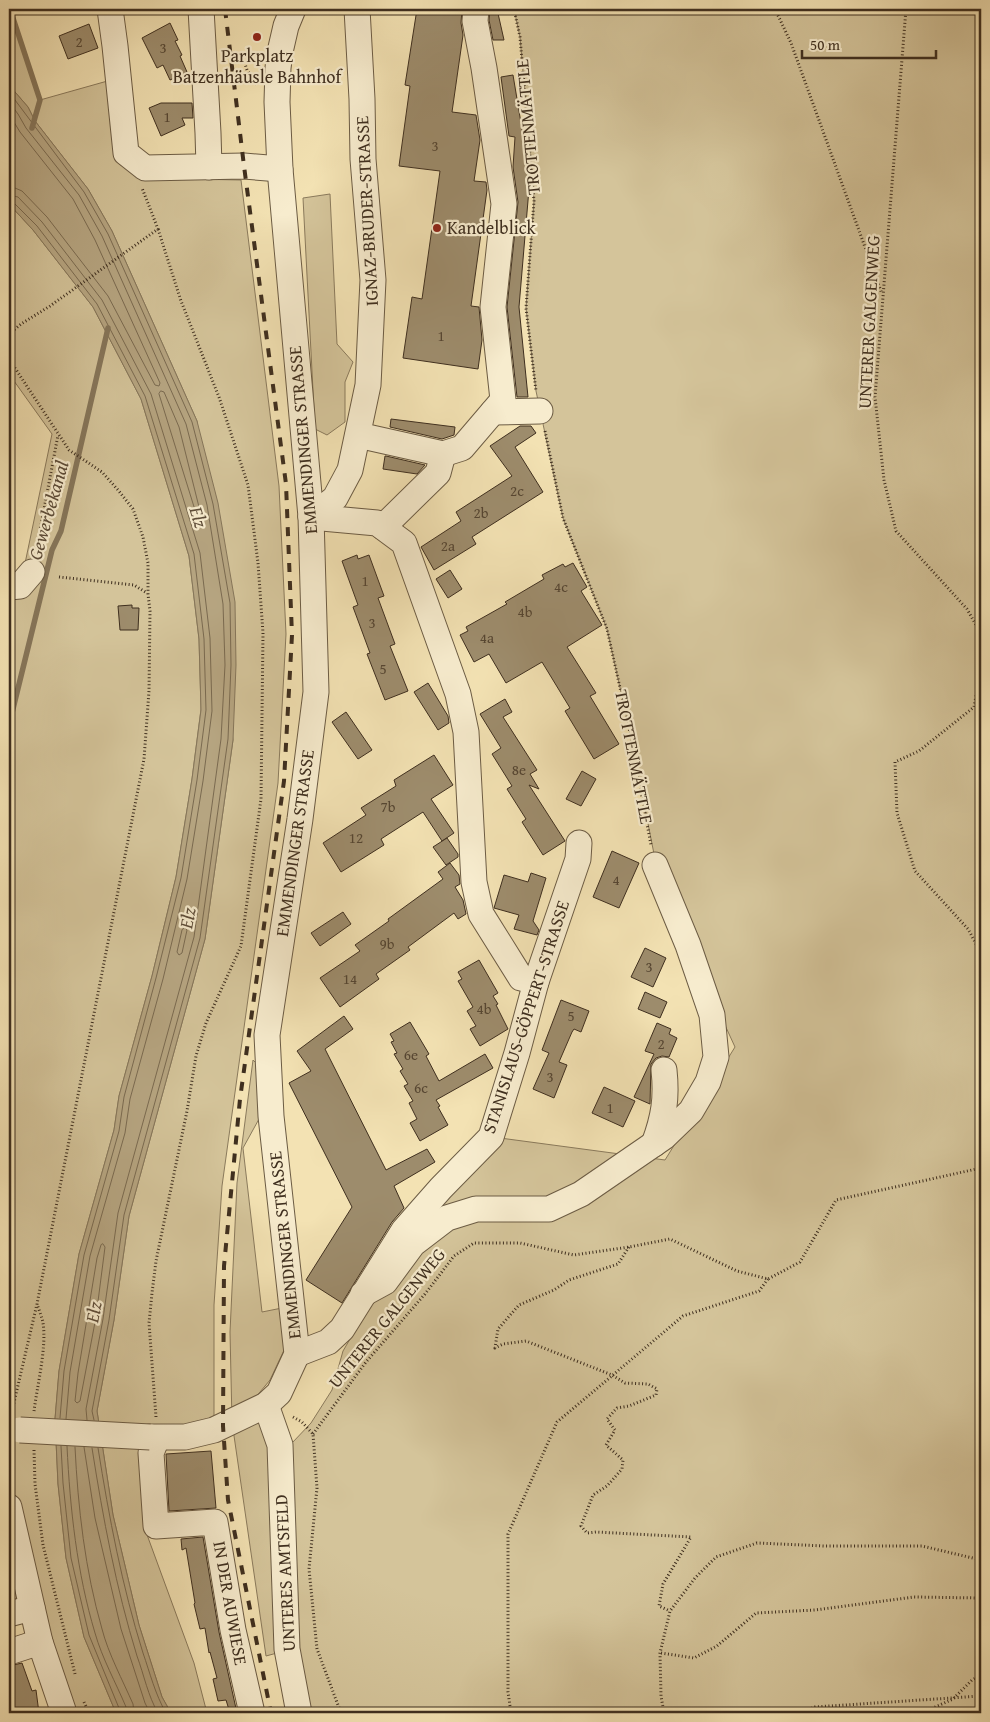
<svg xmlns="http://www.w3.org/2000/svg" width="990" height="1722" viewBox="0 0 990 1722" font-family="'Gentium Book Plus',serif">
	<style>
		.green { fill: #d4c49a; stroke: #8a7a5c }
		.water { fill: #b6a581; stroke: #86765a }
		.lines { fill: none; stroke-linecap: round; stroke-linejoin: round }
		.shore { stroke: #7a6a50; stroke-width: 1 }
		.stream { stroke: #86765a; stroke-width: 5.5 }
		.building { fill: #9d8c6c; stroke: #3f2f1f }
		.minor-casing { stroke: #6c5c44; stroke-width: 27 }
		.path { stroke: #3f2f1f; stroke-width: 3; stroke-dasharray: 1 2.5; stroke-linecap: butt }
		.minor { stroke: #f7ecce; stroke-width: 25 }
		.rail { stroke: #3f2f1f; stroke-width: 4; stroke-dasharray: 9 9; stroke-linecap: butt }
		.minor-bridge-casing { stroke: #6c5c44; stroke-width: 27; stroke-linecap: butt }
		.minor-bridge { stroke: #f7ecce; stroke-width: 25 }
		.poi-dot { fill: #8f2418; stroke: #f7ecce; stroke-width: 2 }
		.labels { text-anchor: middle; stroke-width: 4.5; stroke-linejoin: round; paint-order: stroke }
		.number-label { font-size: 15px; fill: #564632 }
		.poi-label { font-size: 18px; fill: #3f2f1f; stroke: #f7ecce }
		.street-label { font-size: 18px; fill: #3f2f1f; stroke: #f7ecce }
		.water-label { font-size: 19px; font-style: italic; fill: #5d4c38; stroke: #f7ecce }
	</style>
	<rect width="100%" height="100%" fill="#f3e2b3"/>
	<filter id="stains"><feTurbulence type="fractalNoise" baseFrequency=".004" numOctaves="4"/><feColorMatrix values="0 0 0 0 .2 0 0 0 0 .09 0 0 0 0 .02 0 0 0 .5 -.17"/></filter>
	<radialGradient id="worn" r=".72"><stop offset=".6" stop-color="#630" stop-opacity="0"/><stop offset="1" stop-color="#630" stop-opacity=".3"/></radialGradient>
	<g class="green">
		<polygon points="9,9 10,9 40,100 111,80 118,163 139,178 241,180 279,486 286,634 278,783 222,1186 214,1305 214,1430 157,1438 146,1532 194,1663 207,1713 171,1713 162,1697 139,1625 113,1515 97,1411 114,1320 129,1216 205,939 233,740 197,421 112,231 88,189 35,121 28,107 9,85"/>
		<polygon points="514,9 981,9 981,1713 299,1713 292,1443 311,1423 332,1390 343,1351 418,1223 500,1138 665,1160 735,1047 680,927 657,869 630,733 607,629 563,518 536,391 526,308 534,201 520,37"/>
		<polygon points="330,194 337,344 353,362 345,382 345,422 327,435 315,429 303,198"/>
		<polygon points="9,204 33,230 93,307 141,399 189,556 199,639 201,709 192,779 176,877 152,976 119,1096 114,1130 79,1254 59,1371 55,1419 58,1484 66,1558 84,1637 116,1713 64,1713 9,1507 9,598 26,597 30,580 23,573 52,434 9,374"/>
		<polygon points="253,1060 256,1063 259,1119 243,1148 262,1312 282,1308 285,1348 270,1380 250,1404 272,1441 277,1653 266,1656 232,1422 230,1332 237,1183"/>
	</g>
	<polygon class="water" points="9,85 28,107 35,121 88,189 112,231 197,421 218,503 235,602 236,665 233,740 205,939 129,1216 114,1320 97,1411 113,1515 139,1625 162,1697 171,1713 116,1713 84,1637 66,1558 58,1484 55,1419 59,1371 79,1254 114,1130 119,1096 152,976 176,877 192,779 201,710 199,639 189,556 141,399 93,307 33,230 9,204"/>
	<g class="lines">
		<g class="shore">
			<polyline points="9,92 84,192 108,234 192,422 213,504 230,603 231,665 228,739 200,938 124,1215 109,1320 92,1411 94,1420"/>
			<polyline points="9,102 18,114 26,128 79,195 102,236 186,424 207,505 223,604 225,665 221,739 194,937 118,1213 103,1319 86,1409 87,1420"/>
			<polyline points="9,114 20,132 73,199 95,240 160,383 159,386 155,385 108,296 47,217 22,191 15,188 9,187"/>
			<polyline points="9,195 18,197 42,222 102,300 151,394 200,553 210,638 212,711 203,781 187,879 163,979 130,1099 125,1133 90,1256 70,1372 66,1419"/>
			<polyline points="9,201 14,203 37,226 97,304 145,396 194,554 204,639 206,710 197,780 181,878 156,978 124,1097 119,1131 84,1255 64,1371 60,1418"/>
			<polygon points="161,391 164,392 179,427 199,507 200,510 198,512 195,510 159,394"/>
			<polygon points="185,928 187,930 182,953 179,955 177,952 182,930"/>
			<polygon points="103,1244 105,1247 96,1317 80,1401 77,1403 75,1401 78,1373 97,1258 101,1245"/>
			<polyline points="61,1446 63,1483 71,1558 89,1635 121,1713"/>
			<path d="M67 1446C70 1509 77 1573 95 1633 102 1658 116 1683 126 1707L127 1713"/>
			<path d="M75 1447C78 1508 85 1570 102 1629 108 1653 123 1681 133 1704L134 1713"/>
			<polyline points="84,1447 95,1518 121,1629 145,1703 150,1713"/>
			<path d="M92 1448C103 1518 116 1588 137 1656 144 1675 148 1696 158 1713"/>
			<path d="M98 1448C109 1517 122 1586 143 1653 150 1673 155 1694 166 1713"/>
		</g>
		<g class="stream">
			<polyline points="10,9 40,100 32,128"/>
			<polyline points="9,725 52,550 61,531 108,328"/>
		</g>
	</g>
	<g class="building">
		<polygon points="417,9 462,9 461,23 463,35 452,112 476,115 480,140 474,181 486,182 487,190 471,306 479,307 482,340 478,369 403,358 412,297 422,299 440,171 399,166 410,86 405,85"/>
		<polygon points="490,9 497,9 504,40 493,40 489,20"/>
		<polygon points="170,23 178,40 175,41 182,55 180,56 187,72 170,80 163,65 157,68 142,38"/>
		<polygon points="89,24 98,48 68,59 59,36"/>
		<polygon points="513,75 530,177 519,307 528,397 517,397 507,307 518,202 513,167 515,137 509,136 501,77"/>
		<polygon points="161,103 192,103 193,118 182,118 185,125 161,136 149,108"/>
		<polygon points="391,419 455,427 454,435 442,439 390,427"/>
		<polygon points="520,426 531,426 536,433 515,447 543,492 472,537 476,544 434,570 421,547 461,521 456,512 512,476 490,446"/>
		<polygon points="385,456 386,456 425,465 417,474 383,469"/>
		<polygon points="357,555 358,559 369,555 384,596 378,598 395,644 390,646 408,691 385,700 367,654 370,653 353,607 358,605 342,561"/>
		<polygon points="573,563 587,587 581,591 602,625 567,647 596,693 590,696 619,744 594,759 565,711 570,708 542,662 506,683 489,654 474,662 460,635 468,631 466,627 507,604 505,602 544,579 542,575 563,564 565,567"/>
		<polygon points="450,570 462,589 448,598 436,579"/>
		<polygon points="132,605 132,608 139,608 138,630 120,630 118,606"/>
		<polygon points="428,683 448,716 449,723 438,730 414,692"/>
		<polygon points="505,699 512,712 503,717 537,770 530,774 539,789 529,785 565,841 543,855 522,822 526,819 507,789 512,786 492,754 501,748 480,714"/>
		<polygon points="346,712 372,750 358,759 332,722"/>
		<polygon points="434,755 453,785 431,799 454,833 442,841 423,812 381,839 384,845 341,872 323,843 366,815 361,808 396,786 394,780"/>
		<polygon points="582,771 596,779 581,806 566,799"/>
		<polygon points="447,838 458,854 458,857 446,865 433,847"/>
		<polygon points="612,851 639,863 619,908 593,897"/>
		<polygon points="450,863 459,875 460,884 455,887 463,900 466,914 458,919 454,913 408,947 410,950 376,974 379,979 340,1007 320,978 360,951 355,945 389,921 388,919 443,879 438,872"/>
		<polygon points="531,873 546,878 533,921 539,930 537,935 514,929 519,915 494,908 504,875 528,882"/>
		<polygon points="343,912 351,924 320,946 311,933"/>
		<polygon points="645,948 666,958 653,987 631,977"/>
		<polygon points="479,960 498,993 493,996 498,1004 496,1005 508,1029 480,1046 470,1029 476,1026 467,1011 473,1007 458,981 462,979 458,972"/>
		<polygon points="645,992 667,1002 660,1018 638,1009"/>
		<polygon points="561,1000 589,1011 581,1032 574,1029 572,1032 559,1062 567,1065 554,1098 533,1089 549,1053 542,1050"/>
		<polygon points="344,1016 353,1029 325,1049 386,1170 427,1149 435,1162 394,1186 404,1208 392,1222 342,1303 306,1280 352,1207 289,1083 311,1071 297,1051"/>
		<polygon points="410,1022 429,1054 426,1056 439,1081 485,1054 493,1068 436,1100 440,1106 438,1107 448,1125 420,1141 410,1123 417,1119 409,1103 413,1101 404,1086 408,1084 400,1071 403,1069 394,1054 397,1053 391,1042 394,1041 390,1034"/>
		<polygon points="657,1023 671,1029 669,1034 677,1038 669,1057 662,1056 656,1058 651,1064 650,1104 634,1097 654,1054 645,1051"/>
		<polygon points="604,1087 635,1101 623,1127 592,1113"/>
		<polygon points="211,1451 216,1508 169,1511 166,1454"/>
		<polygon points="203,1537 219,1632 237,1713 230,1713 226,1700 218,1701 213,1679 217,1678 210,1652 209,1653 205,1628 200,1629 194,1604 195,1603 186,1548 182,1550 181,1539"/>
		<polygon points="22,1663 32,1691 36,1690 39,1713 9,1713 9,1666"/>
	</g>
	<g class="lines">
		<defs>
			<g id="minor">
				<polyline points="110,9 115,46 126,153 145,168 244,166 280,169"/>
				<polyline points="201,9 208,133 209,167"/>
				<polyline points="493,412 540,411"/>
				<polyline points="358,435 443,454 462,448 503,400 493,307 504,204 484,68 475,21 476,9"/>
				<polyline points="311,517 377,523 404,543 458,694 466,732 474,882 481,914 521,978 536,982"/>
				<polyline points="311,517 335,498 350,470 368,385 373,280 363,159 362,99 357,9"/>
				<polyline points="383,527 438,473 443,454"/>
				<polyline points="9,587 20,586 32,572"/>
				<path d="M654 1144C664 1117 667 1098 664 1070"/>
				<polyline points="363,1294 385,1282 413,1244 447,1218 476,1209 549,1209 581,1194 664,1137 691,1111 708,1082 716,1057 712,1015 688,945 655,865"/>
				<polyline points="297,1354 328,1342 342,1329 404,1230 441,1188 491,1137 517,1053 536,982 578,859 579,843"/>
				<polyline points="266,1405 280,1445 287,1649 299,1713"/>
				<polyline points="150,1437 185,1437 214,1430 266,1405 279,1393 297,1354 271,1116 267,1035 300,819 316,692 311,517 280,169 277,102 278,68 280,52 286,26 293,9"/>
				<polyline points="157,1438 151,1453 156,1526 215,1522 233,1630 252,1713"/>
				<polyline points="9,1507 40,1642 64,1713"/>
				<polyline points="9,1614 32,1608"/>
				<polyline points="9,1652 40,1642"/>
			</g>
		</defs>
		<use href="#minor" class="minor-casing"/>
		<g class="path">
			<polyline points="514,9 520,37 534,201 526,308 536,391"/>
			<polyline points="775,9 791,43 882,294"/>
			<polyline points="906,9 875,397 884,480 896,531 967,609 981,634"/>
			<polyline points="235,62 244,61 247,70 257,85"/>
			<polyline points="9,334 21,324 50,306 158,229 142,188"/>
			<polyline points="9,359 69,450 102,472 118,490 133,509 143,537 148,563 148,594 150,611 149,691 144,759 37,1304 12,1411"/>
			<polyline points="545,431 563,518 607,629 630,733 651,845"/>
			<polyline points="36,552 58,435"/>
			<polyline points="59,577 134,585 147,593"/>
			<polyline points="981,668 974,707 919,751 895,762 897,813 915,871 968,929 981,953"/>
			<polyline points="629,1247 618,1264 569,1280 554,1290 519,1305 498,1329 495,1348 503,1344 526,1341 612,1375 625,1383 648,1384 657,1389 656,1395 629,1406 617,1408 607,1419 615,1430 606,1445 623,1460 622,1469 607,1486 593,1495 581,1526 587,1533 596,1532 691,1537 663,1584 659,1606 670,1611"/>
			<path d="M34 1411C37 1387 47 1346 43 1323 42 1317 39 1310 37 1304"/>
			<polyline points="156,1417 149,1323 152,1293 156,1261 187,1111 196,1056 206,1023 241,946 261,799 263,633 258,563 248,485 219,397 181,301 158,229"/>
			<polyline points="293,1417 302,1422 313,1434 317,1488 309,1569 317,1649 341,1713"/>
			<polyline points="313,1434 366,1362 425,1294 454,1256 474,1243 520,1243 574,1255 629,1247 670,1239 737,1271 768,1279 800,1262 836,1200 981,1168"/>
			<polyline points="34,1450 35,1484 43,1545 75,1674"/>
			<polyline points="661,1653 694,1658 717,1646 756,1613 815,1610 914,1597 981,1598"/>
			<polyline points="84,1702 89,1713"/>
			<polyline points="511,1713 508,1692 508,1534 557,1422 683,1316 759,1291 768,1279"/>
			<polyline points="664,1713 661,1696 660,1653 670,1611 695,1578 716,1557 757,1543 825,1546 922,1546 981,1560"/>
			<polyline points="798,1713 815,1707 981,1696"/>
			<polyline points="922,1713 953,1699 972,1680 981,1675"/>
		</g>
		<use href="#minor" class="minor"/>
		<polyline class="rail" points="225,9 244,166 286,484 292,635 284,781 240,1099 224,1266 223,1426 228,1500 271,1713"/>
		<defs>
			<polyline id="minor-bridge" points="20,1430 150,1437"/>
		</defs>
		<use href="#minor-bridge" class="minor-bridge-casing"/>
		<use href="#minor-bridge" class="minor-bridge"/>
	</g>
	<g class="poi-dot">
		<circle cx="257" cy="37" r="5"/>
		<circle cx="437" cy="228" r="5"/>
	</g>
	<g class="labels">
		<g class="number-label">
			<text x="79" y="47">2</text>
			<text x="163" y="53">3</text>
			<text x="167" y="122">1</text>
			<text x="435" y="151">3</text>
			<text x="441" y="341">1</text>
			<text x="517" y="496">2c</text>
			<text x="481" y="518">2b</text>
			<text x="448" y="551">2a</text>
			<text x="365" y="586">1</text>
			<text x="561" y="592">4c</text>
			<text x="525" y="617">4b</text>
			<text x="372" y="628">3</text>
			<text x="487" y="643">4a</text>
			<text x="383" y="674">5</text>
			<text x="519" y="775">8e</text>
			<text x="388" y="812">7b</text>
			<text x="356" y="843">12</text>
			<text x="616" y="885">4</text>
			<text x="387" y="949">9b</text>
			<text x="649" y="972">3</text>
			<text x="350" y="984">14</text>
			<text x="484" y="1014">4b</text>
			<text x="571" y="1021">5</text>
			<text x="661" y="1049">2</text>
			<text x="411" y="1060">6e</text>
			<text x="550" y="1082">3</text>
			<text x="421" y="1093">6c</text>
			<text x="610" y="1113">1</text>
		</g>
		<g class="poi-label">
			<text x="257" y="62">Parkplatz<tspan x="257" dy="21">Batzenhäusle Bahnhof</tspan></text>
			<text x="447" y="234" text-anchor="start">Kandelblick</text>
		</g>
		<g class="street-label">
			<text transform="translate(528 127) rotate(-95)" y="6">TROTTENMÄTTLE</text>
			<text transform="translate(367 211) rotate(-93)" y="6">IGNAZ-BRUDER-STRASSE</text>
			<text transform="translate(869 322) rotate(-87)" y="6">UNTERER GALGENWEG</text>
			<text transform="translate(303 440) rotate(-95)" y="6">EMMENDINGER STRASSE</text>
			<text transform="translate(634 757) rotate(79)" y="6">TROTTENMÄTTLE</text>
			<text transform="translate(295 843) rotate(-82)" y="6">EMMENDINGER STRASSE</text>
			<text transform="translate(526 1017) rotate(-72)" y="6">STANISLAUS-GÖPPERT-STRASSE</text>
			<text transform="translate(285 1245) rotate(-96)" y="6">EMMENDINGER STRASSE</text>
			<text transform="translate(387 1318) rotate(-51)" y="6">UNTERER GALGENWEG</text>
			<text transform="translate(285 1573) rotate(-93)" y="6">UNTERES AMTSFELD</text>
			<text transform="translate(230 1603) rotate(80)" y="6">IN DER AUWIESE</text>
		</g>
		<g class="water-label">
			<text transform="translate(48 510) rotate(-74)" y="7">Gewerbekanal</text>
			<text transform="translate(199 517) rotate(73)" y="7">Elz</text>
			<text transform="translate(187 918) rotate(-80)" y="7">Elz</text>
			<text transform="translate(93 1312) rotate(-80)" y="7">Elz</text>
		</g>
	</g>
	<rect width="990" height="1722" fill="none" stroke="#f3e2b3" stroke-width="30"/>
	<rect x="10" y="10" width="970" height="1702" fill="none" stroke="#3f2f1f" stroke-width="2.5"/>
	<rect x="15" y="15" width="960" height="1692" fill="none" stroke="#3f2f1f"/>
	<path d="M802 50v8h134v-8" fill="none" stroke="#3f2f1f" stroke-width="2.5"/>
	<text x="810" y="50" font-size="15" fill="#3f2f1f" stroke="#f7ecce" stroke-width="4" paint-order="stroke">50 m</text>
	<rect width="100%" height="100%" filter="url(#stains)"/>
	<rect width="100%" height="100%" fill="url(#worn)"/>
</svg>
